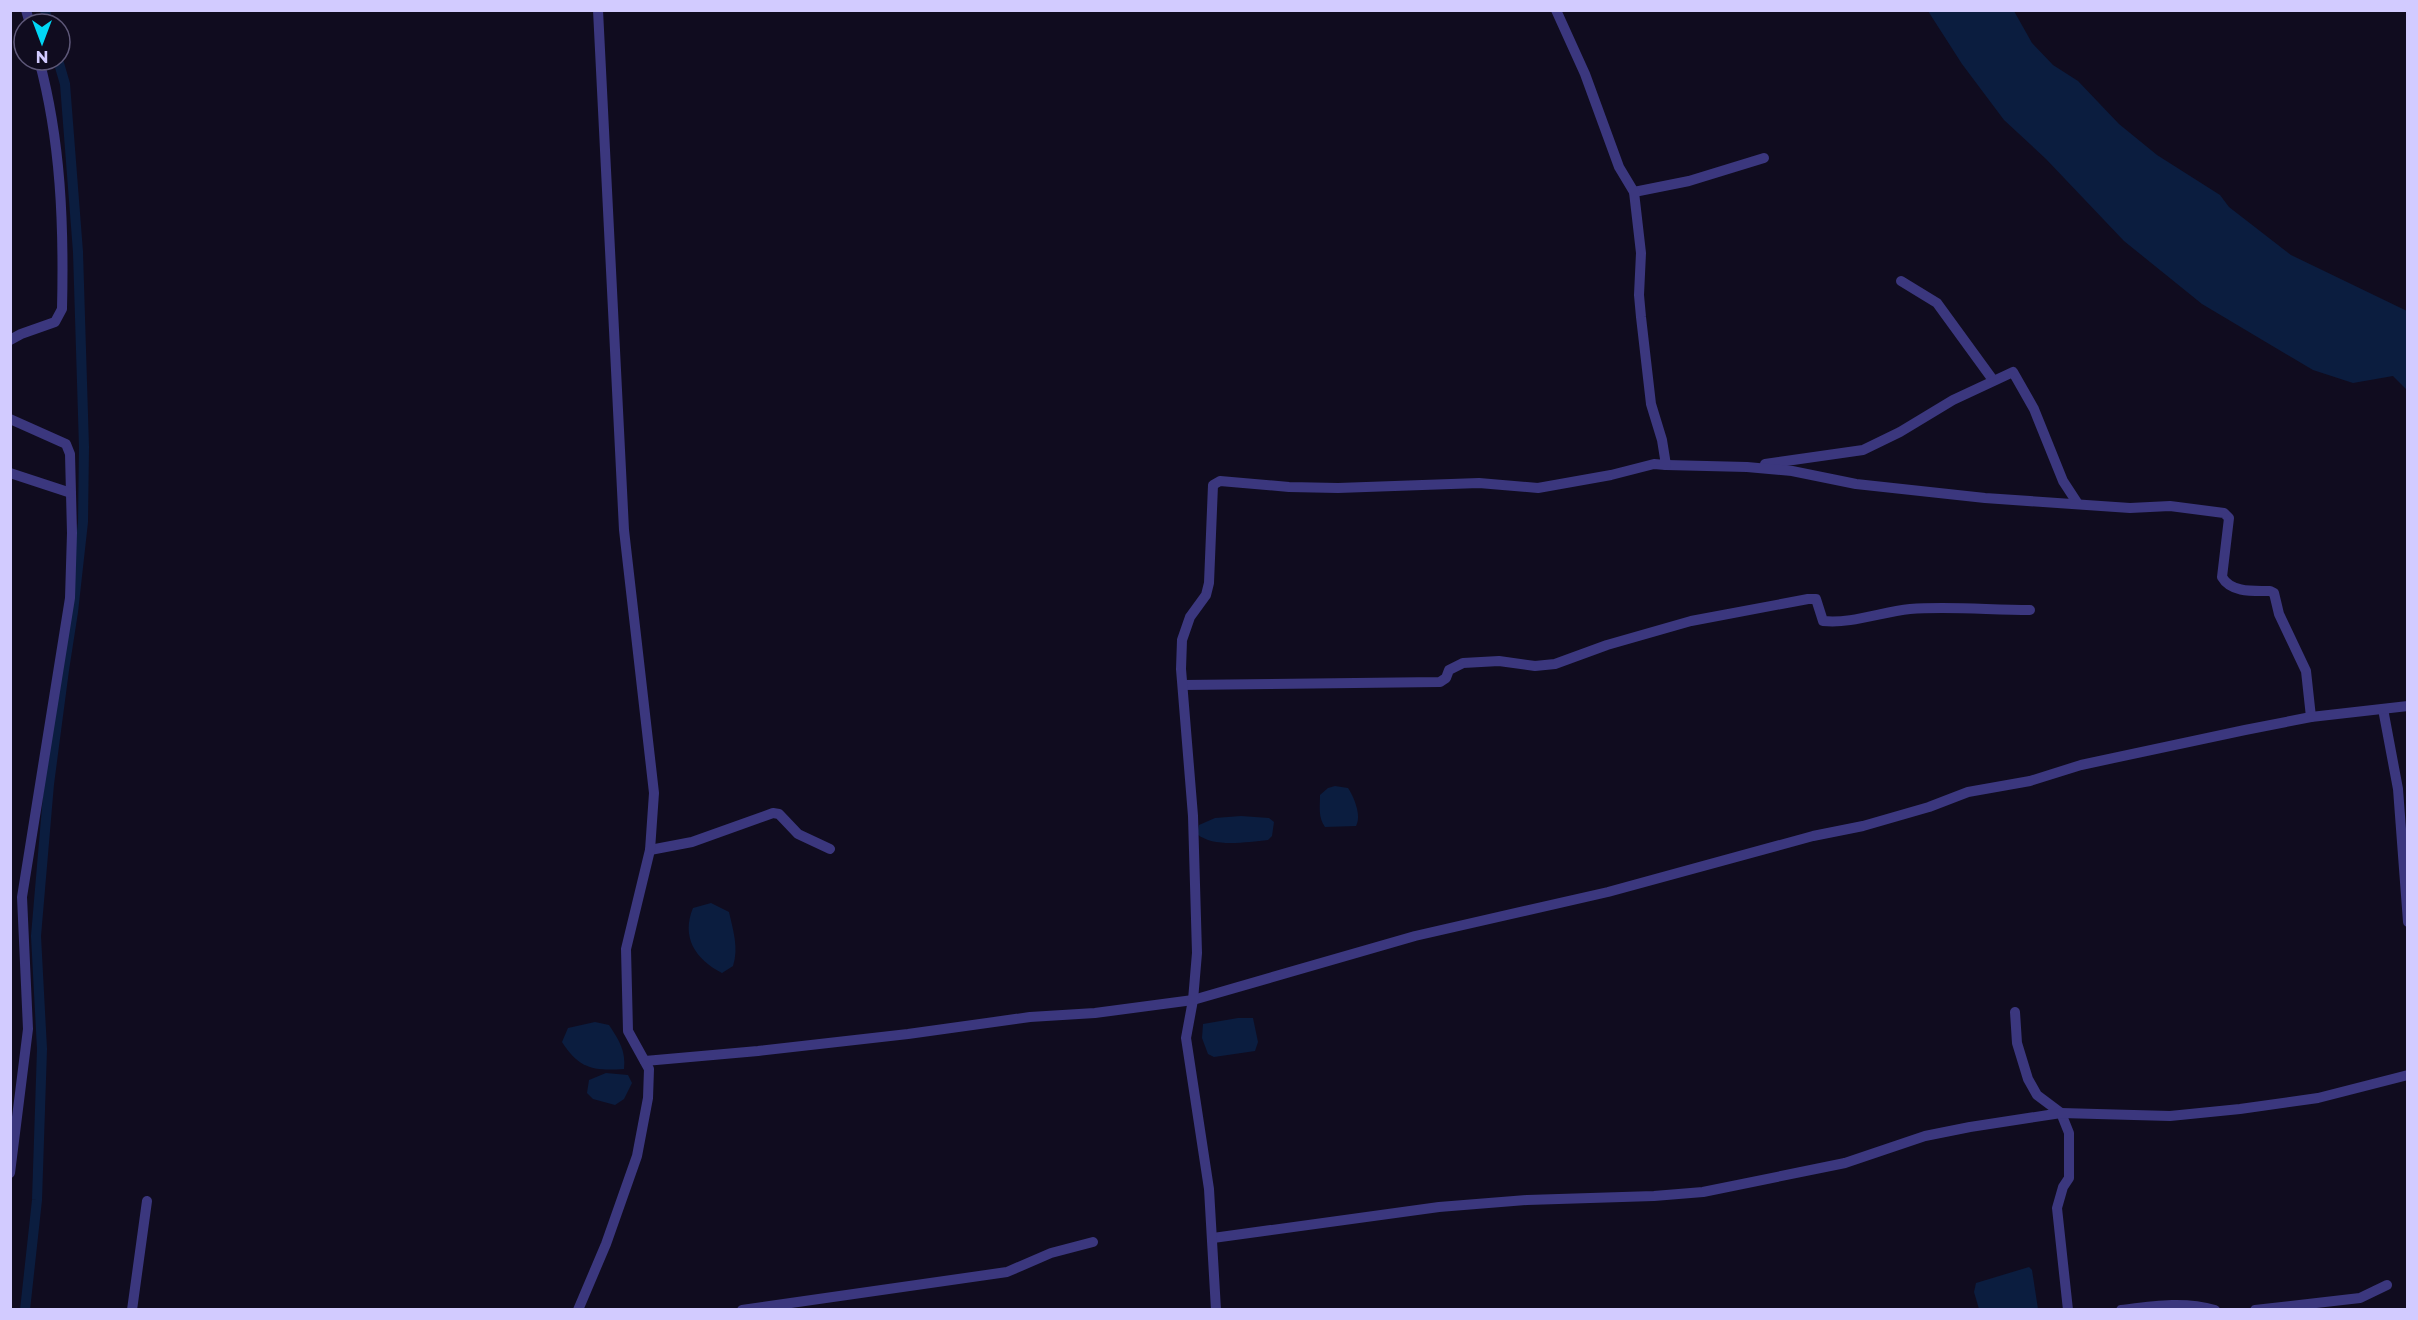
<svg xmlns="http://www.w3.org/2000/svg" width="2418" height="1320" viewBox="0 0 2418 1320" font-family="Montserrat,sans-serif">
	<style>
		.water { fill: #0b1d3f }
		.lines { fill: none; stroke-linecap: round; stroke-linejoin: round }
		.canal { stroke: #0b1d3f; stroke-width: 10 }
		.street { stroke: #3b377e; stroke-width: 10 }
	</style>
	<rect width="100%" height="100%" fill="#100c1f"/>
	<g class="water">
		<polygon points="1928,11 2014,11 2032,43 2053,65 2078,81 2119,124 2157,155 2220,195 2229,207 2291,255 2407,311 2407,390 2393,376 2353,383 2313,370 2202,304 2124,241 2046,159 2004,120 1962,64"/>
		<path d="M1335 786 1348 788C1354 797 1362 816 1356 826L1325 827C1318 817 1320 807 1320 795L1328 788Z"/>
		<path d="M1241 816 1269 818 1274 822 1272 836 1268 840C1246 842 1214 848 1197 834L1199 825 1215 818Z"/>
		<path d="M711 903 729 912C733 930 739 948 733 966L722 973C695 959 681 937 693 908Z"/>
		<polygon points="1238,1018 1253,1018 1258,1042 1255,1051 1214,1057 1208,1054 1202,1038 1203,1024"/>
		<path d="M595 1022 609 1025C619 1040 626 1051 624 1069 594 1071 579 1069 562 1042L568 1028Z"/>
		<polygon points="606,1073 628,1075 632,1083 624,1099 615,1105 593,1099 587,1093 589,1080"/>
		<polygon points="2029,1267 2032,1270 2038,1309 1979,1309 1974,1292 1976,1283"/>
	</g>
	<g class="lines">
		<g class="canal">
			<polyline points="45,10 48,24"/>
			<polyline points="25,1310 37,1200 42,1049 36,936 49,784 64,670 73,612 83,522 84,447 78,252 65,84 58,60"/>
		</g>
		<g class="street">
			<polyline points="26,10 30,24"/>
			<polyline points="1634,192 1689,181 1764,158"/>
			<polyline points="1901,281 1937,303 1993,380"/>
			<path d="M10 340 21 334 55 322 62 309C64 225 61 141 39 60"/>
			<polyline points="10,419 66,444 70,454 72,533 70,598 22,897 28,1029 10,1173"/>
			<polyline points="1765,464 1863,450 1900,432 1953,400 2013,372 2034,409 2063,481 2078,504"/>
			<path d="M1666 465 1747 467 1792 471 1856 484 1985 498 2130 508 2170 506 2224 513 2229 518 2222 577C2231 593 2254 591 2270 591L2274 593 2279 614 2306 671 2311 717"/>
			<polyline points="10,473 71,493"/>
			<path d="M1183 685 1440 682 1446 678 1449 670 1463 663 1499 661 1535 666 1555 664 1607 645 1691 621 1808 599H1816L1823 621C1852 624 1881 612 1910 609 1949 606 1990 610 2030 610"/>
			<polyline points="2383,709 2398,789 2408,922"/>
			<polyline points="650,850 692,842 773,813 779,814 798,834 830,849"/>
			<polyline points="2015,1012 2017,1043 2028,1079 2037,1095 2061,1113 2069,1133 2069,1178 2063,1187 2057,1208 2068,1310"/>
			<polyline points="645,1061 758,1051 908,1034 1030,1017 1095,1013 1193,1000 1415,936 1608,892 1813,836 1863,826 1929,807 1968,792 2030,781 2081,765 2245,730 2311,717 2408,706"/>
			<polyline points="1213,1238 1439,1207 1527,1200 1654,1196 1703,1192 1845,1163 1925,1136 1970,1127 2061,1113 2170,1116 2240,1109 2318,1098 2408,1075"/>
			<polyline points="132,1310 147,1201"/>
			<polyline points="578,1310 606,1244 637,1156 648,1098 649,1069 628,1031 626,949 650,850 654,793 624,530 598,10"/>
			<polyline points="742,1310 1007,1272 1051,1253 1093,1242"/>
			<polyline points="1216,1310 1209,1189 1186,1038 1193,1000 1197,953 1193,816 1181,669 1182,640 1190,617 1206,595 1209,583 1213,485 1220,481 1289,487 1338,488 1479,483 1538,488 1611,475 1654,464 1666,465 1662,440 1651,404 1641,317 1639,295 1641,253 1634,192 1619,167 1585,74 1556,10"/>
			<path d="M2121 1310C2153 1306 2184 1301 2215 1310"/>
			<polyline points="2255,1310 2360,1298 2387,1285"/>
		</g>
	</g>
	<rect width="2418" height="1320" fill="none" stroke="#d2cbff" stroke-width="24"/>
	<g transform="translate(42 42) rotate(180)"><circle r="28" fill="#100c1f" stroke="#5e5879" stroke-width="1.5"/>
	<path d="M0-4.5L10 22L0 15L-10 22Z" fill="#01d7f5"/>
	<text y="-9" font-size="16" font-weight="bold" text-anchor="middle" fill="#d2cbff">N</text>
	</g>
</svg>
